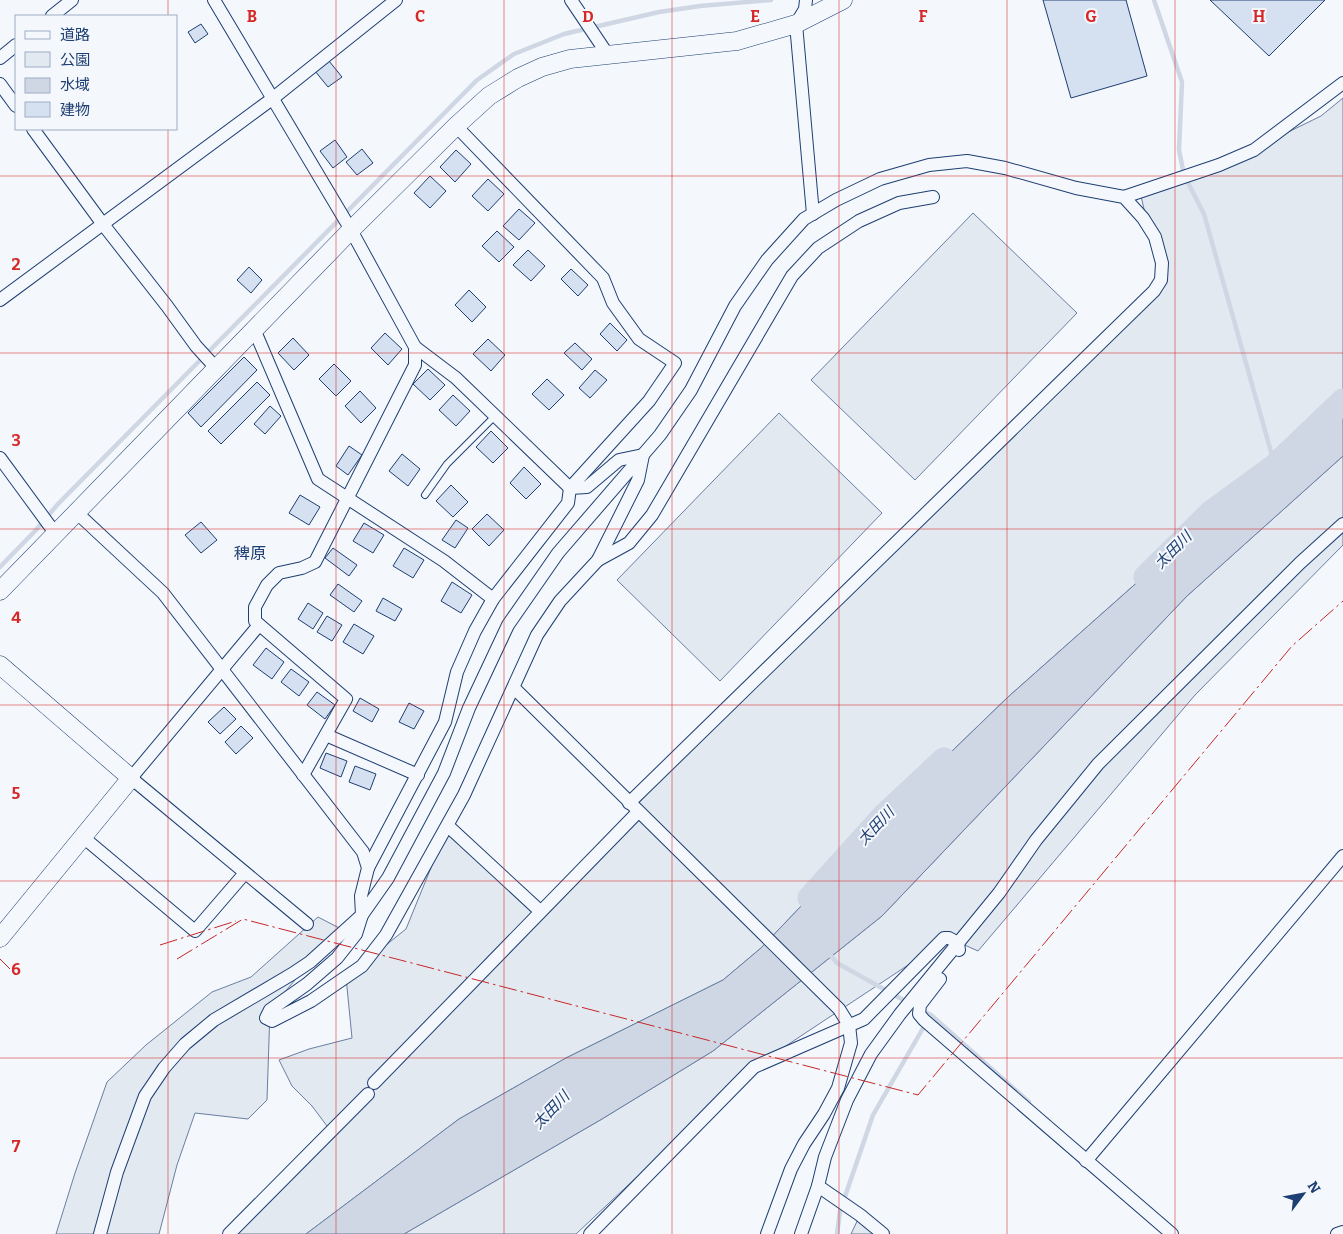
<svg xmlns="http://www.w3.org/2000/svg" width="1343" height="1234" viewBox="0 0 1343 1234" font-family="Bitter,'Noto Sans JP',serif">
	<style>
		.green { fill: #e3e9f0; stroke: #687fa3 }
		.water { fill: #cfd7e4; stroke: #687fa3 }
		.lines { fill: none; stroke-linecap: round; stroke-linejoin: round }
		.stream { stroke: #cfd7e4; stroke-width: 4.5 }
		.river { stroke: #cfd7e4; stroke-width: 25 }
		.building { fill: #d5e0f0; stroke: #1d3f73 }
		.lane-casing { stroke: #1d3f73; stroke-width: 8 }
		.street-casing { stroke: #1d3f73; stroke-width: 14 }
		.secondary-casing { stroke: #1d3f73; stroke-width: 19 }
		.lane { stroke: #f4f7fb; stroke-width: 6 }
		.street { stroke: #f4f7fb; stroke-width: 12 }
		.secondary { stroke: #f4f7fb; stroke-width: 18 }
		.power { stroke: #c62828; stroke-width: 1; stroke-dasharray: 18 4 2.5 4; stroke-linecap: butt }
		.grid { fill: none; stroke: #d62828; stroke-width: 1; stroke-opacity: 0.55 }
		.labels { text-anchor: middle; stroke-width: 4; stroke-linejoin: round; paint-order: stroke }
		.water-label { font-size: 15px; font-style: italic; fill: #1d3f73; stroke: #f4f7fb }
		.quarter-label { font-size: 16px; fill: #1d3f73; stroke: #f4f7fb }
		.grid-label { font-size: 16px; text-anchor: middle; font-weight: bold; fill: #d62828; stroke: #f4f7fb; stroke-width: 4; stroke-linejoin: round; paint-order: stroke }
	</style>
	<rect width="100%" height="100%" fill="#f4f7fb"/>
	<g class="green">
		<polygon points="1343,98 1343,405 1239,492 1008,697 919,783 761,948 723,980 566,1058 459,1119 306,1234 231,1234 330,1130 312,1106 292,1086 279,1060 309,1049 352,1038 346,977 406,929 448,826 538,909 757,678 1161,281 1140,192 1233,159 1321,116"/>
		<polygon points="973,213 1077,313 915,480 811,380"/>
		<polygon points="779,413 882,513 720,681 617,580"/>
		<polygon points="1343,456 1343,545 1195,695 978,951 949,938 754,1067 576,1234 404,1234 602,1119 713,1051 882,916 1187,596"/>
		<polygon points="318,917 345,931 310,962 270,1010 267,1100 248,1119 195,1113 177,1165 159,1234 56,1234 75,1173 107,1082 146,1045 212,992 251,977"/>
		<polygon points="860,1215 886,1234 851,1234"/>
	</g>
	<polygon class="water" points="1343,405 1343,456 1187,596 882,916 713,1051 602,1119 404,1234 306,1234 459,1119 566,1058 723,980 761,948 919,783 1008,697 1239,492"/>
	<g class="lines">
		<g class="stream">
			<polyline points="1154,0 1182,82 1179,150 1184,175 1204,214 1275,466"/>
			<polyline points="0,567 35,531 58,504 477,80 514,54 564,34 659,12 700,6 771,0"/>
			<polyline points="828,952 837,963 907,1002"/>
			<polyline points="923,1011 931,1015 1029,1102"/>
			<polyline points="837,1234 840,1211 873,1115 926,1023"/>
		</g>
		<g class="river">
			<polyline points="1146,577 1212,512 1275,466 1343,401"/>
			<polyline points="810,898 883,817 944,760"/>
		</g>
	</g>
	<g class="building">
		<polygon points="1043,0 1126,0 1147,76 1071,98"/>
		<polygon points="1210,0 1325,0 1269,56"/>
		<polygon points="201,24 208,34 195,43 188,32"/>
		<polygon points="329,61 342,77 328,87 315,71"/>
		<polygon points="335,140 347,157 333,168 320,151"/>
		<polygon points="362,149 373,163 357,175 346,162"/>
		<polygon points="456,150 471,164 455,182 440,167"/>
		<polygon points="430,176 446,191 430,208 414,193"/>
		<polygon points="488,179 504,194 488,211 472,196"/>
		<polygon points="519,209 535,223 519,240 503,226"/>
		<polygon points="497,231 514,247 499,262 482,246"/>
		<polygon points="528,250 545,266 531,281 513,265"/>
		<polygon points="249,267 262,280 251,293 237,280"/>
		<polygon points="571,269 588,285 578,296 561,279"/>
		<polygon points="469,290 486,307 472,322 455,305"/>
		<polygon points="610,323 627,340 617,351 600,334"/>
		<polygon points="385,333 402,349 388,365 371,348"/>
		<polygon points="293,338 309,355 294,370 278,353"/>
		<polygon points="488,339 505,355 491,371 473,354"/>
		<polygon points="575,343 592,359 582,370 564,353"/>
		<polygon points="244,357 257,370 201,427 188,413"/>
		<polygon points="334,364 351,381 336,396 319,379"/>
		<polygon points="428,369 445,385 430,400 413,384"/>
		<polygon points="595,370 607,380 590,398 579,388"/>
		<polygon points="547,379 564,395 549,410 532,394"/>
		<polygon points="257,382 270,395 221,444 208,431"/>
		<polygon points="360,391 376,408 361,423 345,406"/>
		<polygon points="453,395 470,411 456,426 439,410"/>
		<polygon points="270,406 281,416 265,434 254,424"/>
		<polygon points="491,431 508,448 493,463 476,447"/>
		<polygon points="349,446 362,455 348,475 336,466"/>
		<polygon points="402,454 420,469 408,486 389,471"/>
		<polygon points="524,467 541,484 526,499 510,483"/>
		<polygon points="451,485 468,502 453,517 436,501"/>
		<polygon points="300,495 320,507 309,525 289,513"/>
		<polygon points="487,514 504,530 489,546 472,529"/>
		<polygon points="456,520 468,528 455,548 442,540"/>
		<polygon points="201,522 217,540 201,553 185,535"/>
		<polygon points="364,523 384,535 373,553 353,541"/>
		<polygon points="333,548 357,565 349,576 325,558"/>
		<polygon points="404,548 424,560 413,578 393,566"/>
		<polygon points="452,582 472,595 461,613 441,601"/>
		<polygon points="338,584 362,601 354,612 330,595"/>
		<polygon points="383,598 402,609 395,621 376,611"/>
		<polygon points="308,603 323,613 313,629 298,619"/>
		<polygon points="327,616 342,625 332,641 317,632"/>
		<polygon points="354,624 374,636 363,654 343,642"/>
		<polygon points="266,648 284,662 272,679 253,665"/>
		<polygon points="291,669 309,682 299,696 281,682"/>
		<polygon points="317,692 335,705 325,719 307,705"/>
		<polygon points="360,698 379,709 372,722 353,711"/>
		<polygon points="409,703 424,711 414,729 399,722"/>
		<polygon points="224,707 236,719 220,734 208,722"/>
		<polygon points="241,726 253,738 236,754 225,742"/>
		<polygon points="326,753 347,761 341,777 320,768"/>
		<polygon points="355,766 376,774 370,790 349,782"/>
	</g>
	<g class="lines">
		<defs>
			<polyline id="lane" points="425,495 447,464 495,416"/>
			<g id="street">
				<polyline points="214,0 351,230 415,347 415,365 315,562 302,568 279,573 267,585 255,607 255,621 346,699 303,775"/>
				<polyline points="571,0 608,55"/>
				<polyline points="806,0 805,9 796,24 813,214"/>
				<polyline points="52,16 72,0"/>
				<polyline points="0,58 16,45"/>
				<polyline points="0,84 16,106"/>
				<polyline points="33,129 102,223 167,306 196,346 216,368"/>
				<polyline points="1124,197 1219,165 1254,150 1343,83"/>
				<polyline points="0,300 272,99 396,0"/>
				<polyline points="254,329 318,479 444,561 493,599"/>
				<polyline points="0,458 55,533"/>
				<polyline points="76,512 163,593 363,852 368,868 361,896 362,915 356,934 337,958 307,984 270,1010 266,1018 272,1021 311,1001 362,966 386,935 464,795 537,635 560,601 598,560 638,480 643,455 619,460 587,487 570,488 456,378 415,347"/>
				<polyline points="598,560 629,543 652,515 792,276 818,248 859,221 899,203 933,197"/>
				<polyline points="259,625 131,778 307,924"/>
				<polyline points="514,688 839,1009 849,1025 851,1043 838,1088 824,1114 804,1144 791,1169 767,1234"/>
				<polyline points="326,735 418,775"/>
				<polyline points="448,826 540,911"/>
				<polyline points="83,837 195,931 245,873"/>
				<polyline points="368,868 445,722 457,672 475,631 493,599 568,503 570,488 649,401 675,363 639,339 613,303 603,278 456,126"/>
				<polyline points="940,979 920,1005 919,1014 924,1020 1172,1234"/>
				<polyline points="374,1083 638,812"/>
				<polyline points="1086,1161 1343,856"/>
				<polyline points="818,1186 860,1215 883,1234"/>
				<polyline points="100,1234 117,1172 145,1096 164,1068 185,1044 214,1020 292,974 310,962 362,915 388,878 444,773 469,708 508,625 558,553 660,435 691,390 735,306 767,260 804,219 836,200 880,179 929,165 967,161 1005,168 1076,188 1124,197 1143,218 1155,237 1162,263 1161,280 1154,291 629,803"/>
				<polyline points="229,1234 368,1094"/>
				<polyline points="590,1234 754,1067 864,1019 944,938 949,938 958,943 959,950"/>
				<polyline points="801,1234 818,1186 825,1157 847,1100 871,1054 900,1014 999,893 1036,840 1098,764 1300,563 1343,524"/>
				<polyline points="1337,1234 1343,1232"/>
			</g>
			<g id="secondary">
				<polyline points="0,591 351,230 456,126 489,96 518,78 542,67 570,59 737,41 796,24 843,0"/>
				<polyline points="0,665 131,778 0,938"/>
			</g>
		</defs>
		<use href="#lane" class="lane-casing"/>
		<use href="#street" class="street-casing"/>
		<use href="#secondary" class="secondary-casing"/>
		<use href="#lane" class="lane"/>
		<use href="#street" class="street"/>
		<use href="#secondary" class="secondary"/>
		<g class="power">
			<polyline points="160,945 236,921"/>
			<polyline points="0,959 16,975"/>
			<polyline points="177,959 243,919 918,1095 1292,646 1343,601"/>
		</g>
	</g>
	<path class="grid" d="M168 0V16M336 0V1234M504 0V1234M672 0V1234M839 0V1234M1007 0V1234M1175 0V1234M168 129V1234M0 176H1343M0 353H1343M0 529H1343M0 705H1343M0 881H1343M0 1058H1343"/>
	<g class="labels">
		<g class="water-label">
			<text transform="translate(1173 550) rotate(-45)" y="5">太田川</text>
			<text transform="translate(876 826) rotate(-47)" y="5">太田川</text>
			<text transform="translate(551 1110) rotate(-46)" y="5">太田川</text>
		</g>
		<g class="quarter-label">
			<text x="250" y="559">稗原</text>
		</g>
	</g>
	<g class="grid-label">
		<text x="252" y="22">B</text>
		<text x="420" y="22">C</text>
		<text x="588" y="22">D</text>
		<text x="755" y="22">E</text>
		<text x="923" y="22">F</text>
		<text x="1091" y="22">G</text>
		<text x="1259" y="22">H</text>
		<text x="16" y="270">2</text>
		<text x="16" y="446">3</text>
		<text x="16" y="623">4</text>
		<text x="16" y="799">5</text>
		<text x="16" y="975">6</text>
		<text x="16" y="1152">7</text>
	</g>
	<rect x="15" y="15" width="162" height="115" fill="#f4f7fb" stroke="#9eadc5"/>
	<rect x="25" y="31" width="25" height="8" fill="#f4f7fb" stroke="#9eadc5"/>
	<text x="60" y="40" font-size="15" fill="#1d3f73">道路</text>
	<rect x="25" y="52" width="25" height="15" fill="#e3e9f0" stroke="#9eadc5"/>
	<text x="60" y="65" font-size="15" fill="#1d3f73">公園</text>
	<rect x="25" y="78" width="25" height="15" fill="#cfd7e4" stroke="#9eadc5"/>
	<text x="60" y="90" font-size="15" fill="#1d3f73">水域</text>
	<rect x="25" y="102" width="25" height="15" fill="#d5e0f0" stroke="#9eadc5"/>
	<text x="60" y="115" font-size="15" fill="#1d3f73">建物</text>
	<g transform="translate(1303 1194) rotate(58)" stroke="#f4f7fb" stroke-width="4" paint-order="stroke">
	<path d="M0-4L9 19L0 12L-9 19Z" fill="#1d3f73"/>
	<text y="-8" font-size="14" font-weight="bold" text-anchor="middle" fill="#1d3f73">N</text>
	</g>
</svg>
